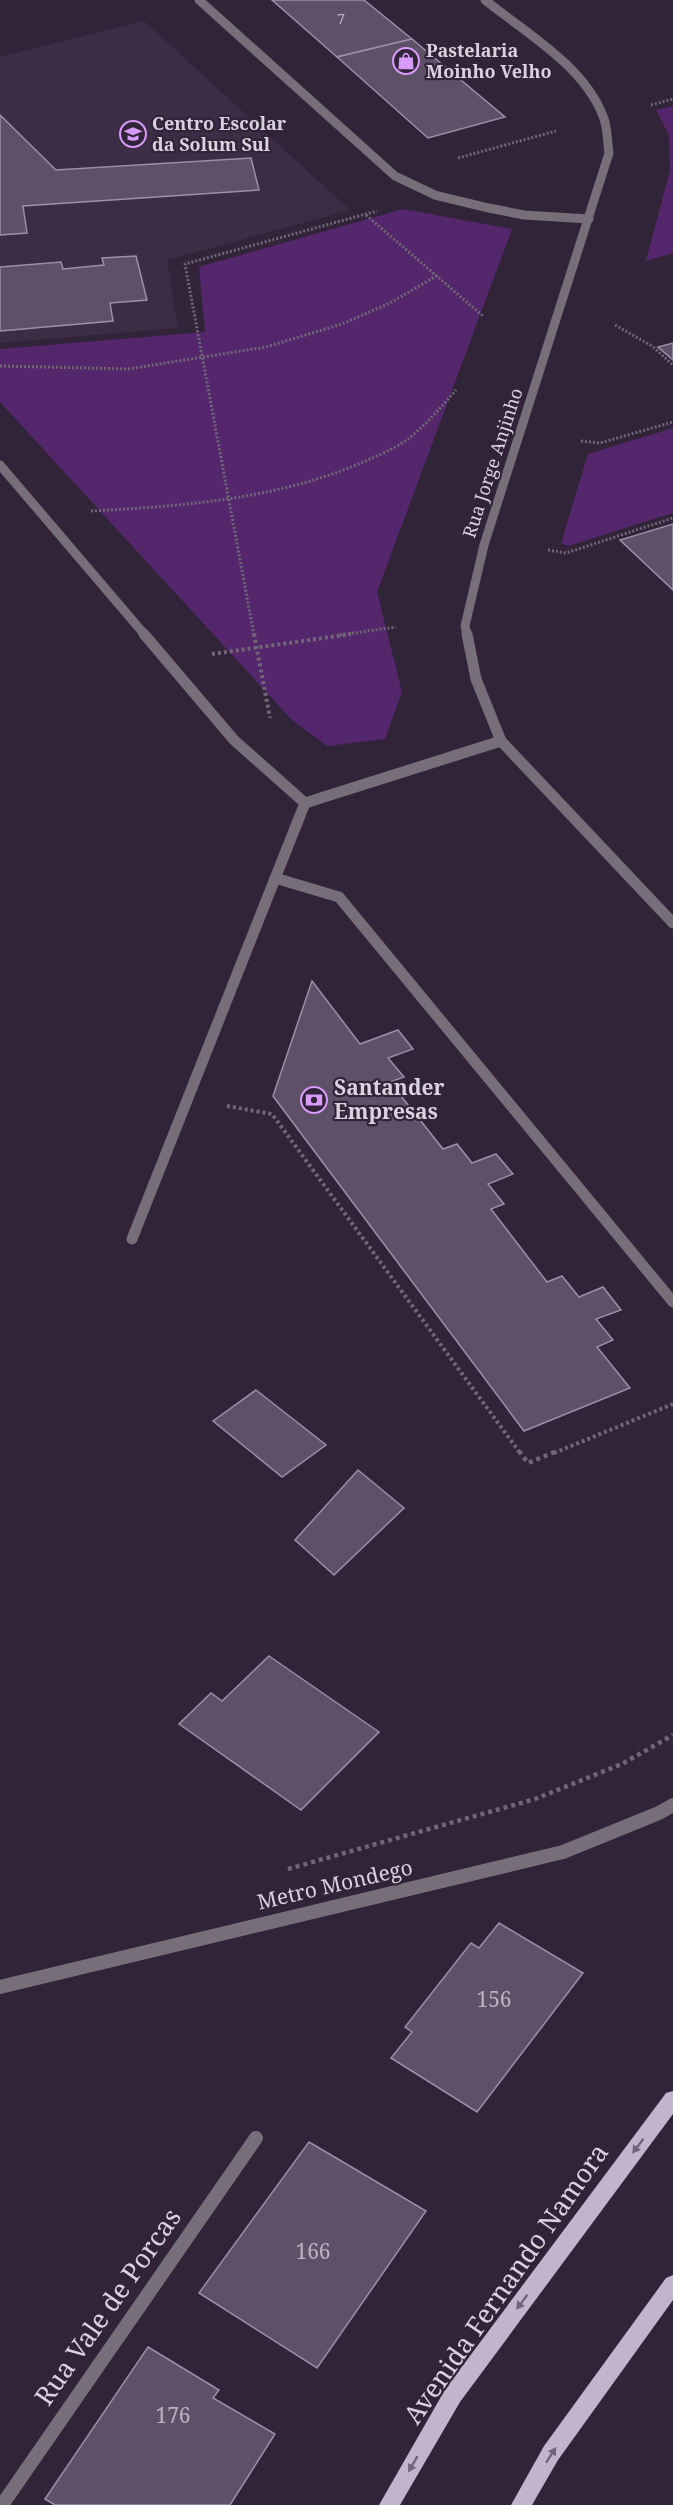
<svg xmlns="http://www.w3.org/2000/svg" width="673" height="2505" viewBox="0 0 673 2505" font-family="'Noto Serif',serif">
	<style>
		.built { fill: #3d2c46 }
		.green { fill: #54276c }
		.building { fill: #5e5067; stroke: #9e8ea8; stroke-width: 1.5 }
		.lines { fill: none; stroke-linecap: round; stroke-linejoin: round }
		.path-far2 { stroke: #716678; stroke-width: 3; stroke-dasharray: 2 2; stroke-linecap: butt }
		.path-far1 { stroke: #716678; stroke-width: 4; stroke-dasharray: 3 3; stroke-linecap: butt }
		.path { stroke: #716678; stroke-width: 4.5; stroke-dasharray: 4 4; stroke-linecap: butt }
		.service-far1 { stroke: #766f7a; stroke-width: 11 }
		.service { stroke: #766f7a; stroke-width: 14 }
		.minor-far2 { stroke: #766f7a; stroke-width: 9 }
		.minor-far1 { stroke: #766f7a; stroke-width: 11 }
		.minor { stroke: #766f7a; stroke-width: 14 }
		.tertiary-far1 { stroke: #766f7a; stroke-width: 9 }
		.tertiary { stroke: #766f7a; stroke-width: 11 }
		.primary { fill: #c2b4cb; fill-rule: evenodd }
		.oneway { fill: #72657b }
		.labels { text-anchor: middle; stroke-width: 4.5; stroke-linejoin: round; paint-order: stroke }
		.far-number-label { font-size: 15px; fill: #bbb2c1 }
		.far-poi-label { font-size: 18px; font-weight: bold; fill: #dad2df; stroke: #312439; text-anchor: start }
		.far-street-label { font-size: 18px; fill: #dad2df; stroke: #312439 }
		.poi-label { font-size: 21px; font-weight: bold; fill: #dad2df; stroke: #312439; text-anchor: start }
		.street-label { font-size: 21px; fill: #dad2df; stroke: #312439 }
		.near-number-label { font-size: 21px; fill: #bbb2c1 }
		.near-street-label { font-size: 26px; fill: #dad2df; stroke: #312439 }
	</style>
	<rect width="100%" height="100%" fill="#312439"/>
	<polygon class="built" points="144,21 350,210 167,260 178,328 0,343 0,57"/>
	<g class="green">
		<polygon points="673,106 673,253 646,261 670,170 669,135 656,110"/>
		<polygon points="403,209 512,229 377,592 402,692 385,739 327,746 291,719 0,402 0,349 205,332 199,267"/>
		<polygon points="673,428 673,513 568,546 561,543 588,454"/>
	</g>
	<g class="building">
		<polygon points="272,0 364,0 412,39 337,57"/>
		<polygon points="412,39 505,117 428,138 337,57"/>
		<polygon points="0,115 56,170 251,158 259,190 23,206 27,233 0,235"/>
		<polygon points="136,256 147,300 110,303 113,321 0,331 0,267 61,262 63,269 104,265 102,258"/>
		<polygon points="673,343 673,360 658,347"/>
		<polygon points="673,524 673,590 620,540"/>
		<polygon points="312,981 360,1044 398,1030 413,1049 388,1058 404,1077 390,1082 443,1149 457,1144 472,1163 496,1154 513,1174 488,1184 504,1204 491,1209 547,1282 562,1276 579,1297 603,1287 621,1310 596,1319 613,1340 597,1347 630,1388 524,1431 273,1096"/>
		<polygon points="256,1390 326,1445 282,1477 213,1421"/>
		<polygon points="358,1470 404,1508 334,1575 295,1540"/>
		<polygon points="269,1656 379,1732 301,1810 179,1724 211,1693 222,1701"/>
		<polygon points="499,1923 583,1973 477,2112 391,2058 412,2032 405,2027 471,1943 479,1948"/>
		<polygon points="309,2142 426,2211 317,2368 199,2293"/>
		<polygon points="148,2347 219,2390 213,2398 275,2434 230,2505 55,2505 45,2499"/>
	</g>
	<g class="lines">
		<g class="path-far2">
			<polyline points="651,105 673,99"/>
			<polyline points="458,158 556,131"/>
			<polyline points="366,215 483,316"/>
			<polyline points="615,325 652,346 673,365"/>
			<polyline points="0,366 128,369 266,347 342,324 390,303 438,275"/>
			<polyline points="581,441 600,443 673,422"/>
			<path d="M91 511C185 506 280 499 368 460 381 454 396 448 408 439 426 425 441 407 456 390"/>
			<polyline points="548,550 566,553 673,518"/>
			<polyline points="254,635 185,264 377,211"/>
			<polyline points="340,635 396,627"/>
		</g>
		<g class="path-far1">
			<polyline points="254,634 270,718"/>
			<polyline points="212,654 351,634"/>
			<polyline points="227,1106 272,1114 520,1453"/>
			<polyline points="554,1453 673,1404"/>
		</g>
		<g class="path">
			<polyline points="519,1451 528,1463 557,1451"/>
			<polyline points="288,1869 535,1799 622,1764 673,1735"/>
		</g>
		<polyline class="service-far1" points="275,878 339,897 673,1302"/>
		<polyline class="service" points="0,1987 563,1852 659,1813 673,1805"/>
		<g class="minor-far2">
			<polyline points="199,0 395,176 435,195 489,208 524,215 589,219"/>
			<polyline points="0,465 145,635"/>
		</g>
		<g class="minor-far1">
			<polyline points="144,634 234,740 305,803"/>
			<polyline points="305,803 501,741"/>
			<polyline points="132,1239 305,803"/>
		</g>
		<polyline class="minor" points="2,2505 256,2138"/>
		<path class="tertiary-far1" d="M467 635 465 626 484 545 609 153C607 141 608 128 603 116 583 65 526 33 485 0"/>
		<polyline class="tertiary" points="467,634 476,679 501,741 673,923"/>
		<g class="primary">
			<polygon points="673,2091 673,2114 460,2402 400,2505 379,2505 446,2388 666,2093"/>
			<polygon points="673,2275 673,2300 558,2460 532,2505 511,2505 544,2446 666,2278"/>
		</g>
	</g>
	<defs><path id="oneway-solid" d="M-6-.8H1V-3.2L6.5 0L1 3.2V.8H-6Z" transform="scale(1.5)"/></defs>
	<g class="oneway">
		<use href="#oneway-solid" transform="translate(638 2146) rotate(127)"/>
		<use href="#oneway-solid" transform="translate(522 2302) rotate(127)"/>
		<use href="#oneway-solid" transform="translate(551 2455) rotate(-57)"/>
		<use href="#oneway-solid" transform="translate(413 2464) rotate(120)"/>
	</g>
	<defs>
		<symbol id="shop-ring" viewBox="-11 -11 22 22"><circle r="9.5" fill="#312439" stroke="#d79bf9" stroke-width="1.5"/><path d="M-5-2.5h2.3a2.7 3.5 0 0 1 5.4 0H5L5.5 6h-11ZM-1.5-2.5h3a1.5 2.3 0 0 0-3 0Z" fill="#d79bf9"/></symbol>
		<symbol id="school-ring" viewBox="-11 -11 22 22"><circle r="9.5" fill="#312439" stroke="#d79bf9" stroke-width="1.5"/><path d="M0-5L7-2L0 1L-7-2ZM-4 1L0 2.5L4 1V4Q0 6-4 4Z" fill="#d79bf9"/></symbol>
		<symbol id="bank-ring" viewBox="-11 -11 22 22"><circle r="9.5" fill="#312439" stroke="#d79bf9" stroke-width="1.5"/><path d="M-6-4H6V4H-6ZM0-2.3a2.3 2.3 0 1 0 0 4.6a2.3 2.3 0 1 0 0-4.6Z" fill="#d79bf9"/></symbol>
	</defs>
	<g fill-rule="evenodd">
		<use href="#shop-ring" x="391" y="46" width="30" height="30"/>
		<use href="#school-ring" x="118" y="119" width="30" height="30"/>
		<use href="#bank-ring" x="299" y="1085" width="30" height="30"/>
	</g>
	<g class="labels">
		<g class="far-number-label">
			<text x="341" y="24">7</text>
		</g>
		<g class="far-poi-label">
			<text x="426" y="57">Pastelaria<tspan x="426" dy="21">Moinho Velho</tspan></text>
			<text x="152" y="130">Centro Escolar<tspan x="152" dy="21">da Solum Sul</tspan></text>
		</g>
		<g class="far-street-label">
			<text transform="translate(493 463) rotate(-72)" y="6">Rua Jorge Anjinho</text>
		</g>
		<g class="poi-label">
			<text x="334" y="1095">Santander<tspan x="334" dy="24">Empresas</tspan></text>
		</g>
		<g class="street-label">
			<text transform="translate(335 1885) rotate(-13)" y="7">Metro Mondego</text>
		</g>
		<g class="near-number-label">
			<text x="494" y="2007">156</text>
			<text x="313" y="2259">166</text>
			<text x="173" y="2423">176</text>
		</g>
		<g class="near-street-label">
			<text transform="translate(506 2284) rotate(-55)" y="9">Avenida Fernando Namora</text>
			<text transform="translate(108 2307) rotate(-55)" y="9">Rua Vale de Porcas</text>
		</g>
	</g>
</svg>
